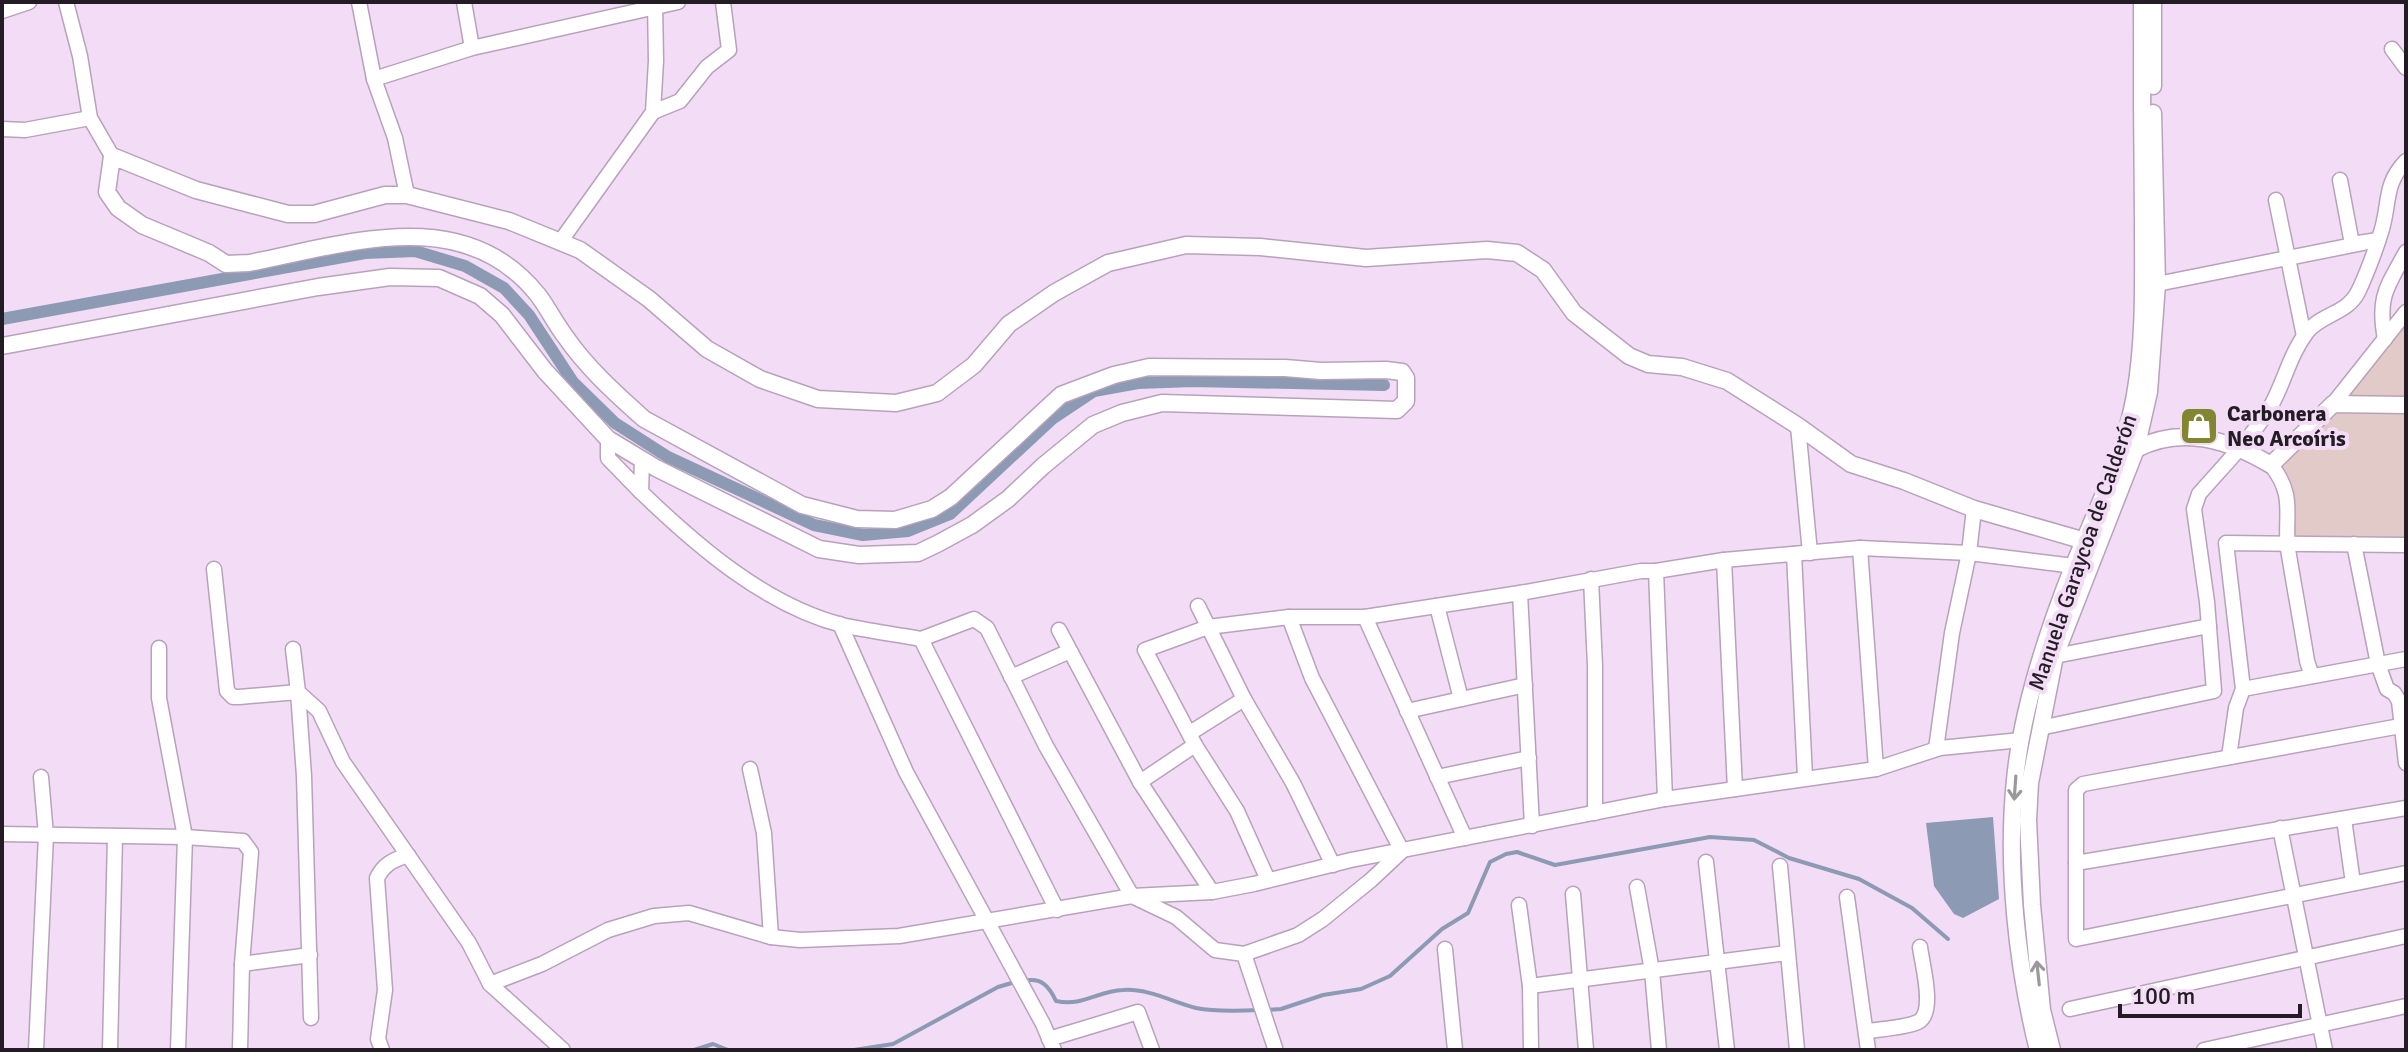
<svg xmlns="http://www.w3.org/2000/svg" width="2408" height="1052" viewBox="0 0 2408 1052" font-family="Signika,sans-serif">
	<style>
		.green { fill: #e1cac8 }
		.water { fill: #8c9ab4 }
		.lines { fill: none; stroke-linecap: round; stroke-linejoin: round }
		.stream { stroke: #8c9ab4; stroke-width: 4 }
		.canal { stroke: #8c9ab4; stroke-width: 12 }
		.minor-casing { stroke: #b8a2bb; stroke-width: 17 }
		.tertiary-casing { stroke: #b8a2bb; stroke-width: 19 }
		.minor { stroke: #fff; stroke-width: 14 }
		.tertiary { stroke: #fff; stroke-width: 16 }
		.oneway { stroke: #9c999d }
		.labels { text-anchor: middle; stroke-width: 8; stroke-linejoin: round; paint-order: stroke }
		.poi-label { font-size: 22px; font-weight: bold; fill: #241c25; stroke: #f3dcf6; text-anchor: start }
		.street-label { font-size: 22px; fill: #241c25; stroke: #f3dcf6 }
	</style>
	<rect width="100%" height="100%" fill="#f3dcf6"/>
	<polygon class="green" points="2406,312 2406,545 2288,544 2289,513 2271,465"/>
	<polygon class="water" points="1993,817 1999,899 1963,918 1954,914 1934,886 1926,823"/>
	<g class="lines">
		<g class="stream">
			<path d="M1024 981C1041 977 1049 986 1056 1001 1083 1007 1097 991 1123 990 1147 988 1173 1002 1196 1008 1216 1012 1239 1011 1259 1010"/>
			<polyline points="1267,1010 1281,1009 1323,995 1361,989 1390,976 1442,929 1468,913 1490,862 1506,854 1517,852 1555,865 1710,837 1754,840 1789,858 1859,879 1912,908 1948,939"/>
			<polyline points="694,1050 713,1044 728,1050"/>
			<polyline points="854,1050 893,1044 998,987 1015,982"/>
		</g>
		<polyline class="canal" points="2,319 365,253 415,251 465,266 504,288 529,315 573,382 615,423 668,457 814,525 863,535 908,531 950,514 1052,419 1094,391 1138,383 1193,381 1384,385"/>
		<defs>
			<g id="minor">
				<polyline points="66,2 80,56 90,118 112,156"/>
				<polyline points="359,2 374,79 395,138 407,195"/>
				<polyline points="464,2 472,48"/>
				<polyline points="2,11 29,2"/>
				<polyline points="2392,49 2406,68"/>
				<polyline points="374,79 472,48 678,2"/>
				<polyline points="653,112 680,101 707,67 729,50 723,2"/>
				<polyline points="2,129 25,130 90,118"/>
				<polyline points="2276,200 2304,336"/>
				<polyline points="560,242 653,112 656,61 655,2"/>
				<polyline points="2157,284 2378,240 2352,244 2340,180"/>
				<path d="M2385 339C2377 297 2387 287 2406 252"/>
				<polyline points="2333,404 2406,312"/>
				<polyline points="1798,426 1810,553"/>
				<polyline points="608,439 608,458 641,492"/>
				<path d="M642 460 641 492C697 546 765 605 842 625 868 631 895 634 921 639L1057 910"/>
				<path d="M2271 465C2296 496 2284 515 2288 549 2294 586 2301 623 2307 661L2312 676"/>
				<polyline points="2354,544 2378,664 2387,689 2394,693 2399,701 2406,763"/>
				<polyline points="1860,548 1876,769"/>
				<polyline points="1794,554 1805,777"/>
				<polyline points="1724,560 1735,789"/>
				<polyline points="214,569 227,691 233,697 239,697 298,692 304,776 311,1018"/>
				<polyline points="1656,571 1665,799"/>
				<polyline points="1591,579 1595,666 1595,813"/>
				<polyline points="1520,593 1532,826"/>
				<polyline points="1198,606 1244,699 1293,783 1333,865"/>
				<polyline points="1437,606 1461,699"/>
				<polyline points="1365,617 1465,838"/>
				<polyline points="840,624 906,772 1043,1024 1054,1050"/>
				<polyline points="1059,630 1140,782 1212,892"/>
				<polyline points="921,639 974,619 987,628 1046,746 1132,896 1176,917 1215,950 1244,954 1298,935 1323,919 1371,880 1402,851 1312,678 1289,617"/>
				<polyline points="159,648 159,698 185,837 178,1050"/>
				<polyline points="293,649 298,692 319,711 343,762 469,943 490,984 563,1050"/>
				<polyline points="2055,656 2209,626"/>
				<polyline points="1011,677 1070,651"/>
				<polyline points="2243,689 2406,659"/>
				<polyline points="1407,711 1525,685"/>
				<polyline points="2406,725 2083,784 2076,790 2076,939 2406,873"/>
				<path d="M2040 728 2214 691 2207 602 2194 509 2199 494C2224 465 2253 437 2272 404 2285 380 2290 354 2307 332 2321 314 2347 314 2358 292 2366 276 2377 246 2382 229 2390 201 2384 184 2406 161"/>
				<polyline points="1190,733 1244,699"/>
				<polyline points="1936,749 1952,633 1969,553 1974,509"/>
				<polyline points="2229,757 2236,708 2243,689 2226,543 2406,545"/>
				<polyline points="750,769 764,833 771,937"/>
				<polyline points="1437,777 1529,758"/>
				<polyline points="1140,782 1195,745"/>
				<polyline points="2344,819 2353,883"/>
				<polyline points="2280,828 2325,1050"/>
				<polyline points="2,834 185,837 243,841 251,852 242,964 240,1050"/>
				<polyline points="1706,862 1727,1050"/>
				<polyline points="2076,863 2406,808"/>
				<polyline points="1780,866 1797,1050"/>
				<polyline points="1268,880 1237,811 1195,745 1145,650 1208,627 1289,617 1365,617 1520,593 1641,571 1656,571 1724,560 1860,548 1969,553 2074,566"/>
				<polyline points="1637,887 1652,971 1659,1050"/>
				<polyline points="1573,894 1586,1050"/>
				<polyline points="1847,897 1868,1050"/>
				<polyline points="1519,905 1530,986 1531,1050"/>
				<polyline points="1445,949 1455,1050"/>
				<polyline points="1244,954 1275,1048"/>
				<polyline points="242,964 310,955"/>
				<polyline points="490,984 542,964 608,930 654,916 689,913 771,937 800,940 899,936 1132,896 1212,892 1254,884 1351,860 1665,799 1876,769 1940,748 2021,740"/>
				<polyline points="1530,986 1787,953"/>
				<polyline points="2070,1009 2406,936"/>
				<path d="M1867 1031C1882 1029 1904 1028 1918 1022 1936 1013 1922 964 1920 947"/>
				<polyline points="1049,1039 1138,1012 1152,1050"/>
				<polyline points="36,1050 46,835 41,777"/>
				<polyline points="110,1050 115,836"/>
				<path d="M382 1050 378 1039 385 990 377 878C384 864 393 860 408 855"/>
				<polyline points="2204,1050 2406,1006"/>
			</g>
			<g id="tertiary">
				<polyline points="2153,86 2153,2"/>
				<path d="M2 346 318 287 390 277 439 278 480 296 502 315 545 371 608 439 656 468 819 549 859 555 918 553 937 544 972 525 1008 499 1043 466 1093 425 1122 413 1162 403 1397 410 1406 401V378L1402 372 1386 370 1321 371 1285 368 1149 367 1114 375 1061 395 951 497 932 509 895 520 857 519 802 505 644 419C616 394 586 367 565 336 555 323 548 308 538 295 464 202 347 244 249 263L226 264 209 253 142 225 118 208 107 192 112 156 196 190 288 214H314L385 195H407L509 221 580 250 649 299 707 349 760 379 818 399 896 403 937 393 974 365 1009 324 1054 293 1108 263 1186 245 1260 247 1366 258 1487 250 1517 253 1543 270 1574 313 1629 356 1648 364 1682 367 1727 381 1798 426 1851 464 1904 481 1974 509 2085 541"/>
				<path d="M2136 449C2182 425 2229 440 2271 465L2333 404 2406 405"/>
				<path d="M2038 1050C2017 966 2006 867 2015 780 2021 717 2041 652 2063 593 2087 527 2123 464 2135 395 2145 337 2143 278 2143 220 2142 147 2142 75 2142 2"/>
				<polyline points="2052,1050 2042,1010 2032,905 2028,820 2030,783 2055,656 2136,449 2149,392 2157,284 2153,113"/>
			</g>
		</defs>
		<use href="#minor" class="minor-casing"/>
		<use href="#tertiary" class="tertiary-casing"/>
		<use href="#minor" class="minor"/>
		<use href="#tertiary" class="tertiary"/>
	</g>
	<defs><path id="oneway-shaft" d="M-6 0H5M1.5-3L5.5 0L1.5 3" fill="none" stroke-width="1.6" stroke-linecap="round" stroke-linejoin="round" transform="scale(2)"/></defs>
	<g class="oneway">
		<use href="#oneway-shaft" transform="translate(2015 788) rotate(94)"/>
		<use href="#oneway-shaft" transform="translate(2038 973) rotate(-96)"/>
	</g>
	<defs>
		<symbol id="shop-square" viewBox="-11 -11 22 22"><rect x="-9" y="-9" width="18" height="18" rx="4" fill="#828631" stroke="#f3dcf6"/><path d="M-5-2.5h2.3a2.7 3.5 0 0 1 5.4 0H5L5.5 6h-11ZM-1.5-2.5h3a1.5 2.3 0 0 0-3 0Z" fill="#fff"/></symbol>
	</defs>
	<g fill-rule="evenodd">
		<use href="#shop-square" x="2177" y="404" width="44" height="44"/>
	</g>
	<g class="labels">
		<g class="poi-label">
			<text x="2227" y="421">Carbonera<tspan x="2227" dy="25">Neo Arcoíris</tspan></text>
		</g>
		<g class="street-label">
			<text transform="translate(2082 552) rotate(-71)" y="8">Manuela Garaycoa de Calderón</text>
		</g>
	</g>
	<rect width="2408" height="1052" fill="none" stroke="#241c25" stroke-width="8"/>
	<path d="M2120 1004v12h180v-12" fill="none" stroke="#241c25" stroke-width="4"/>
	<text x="2132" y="1004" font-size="24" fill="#241c25" stroke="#f3dcf6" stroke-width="6" paint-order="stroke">100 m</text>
</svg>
